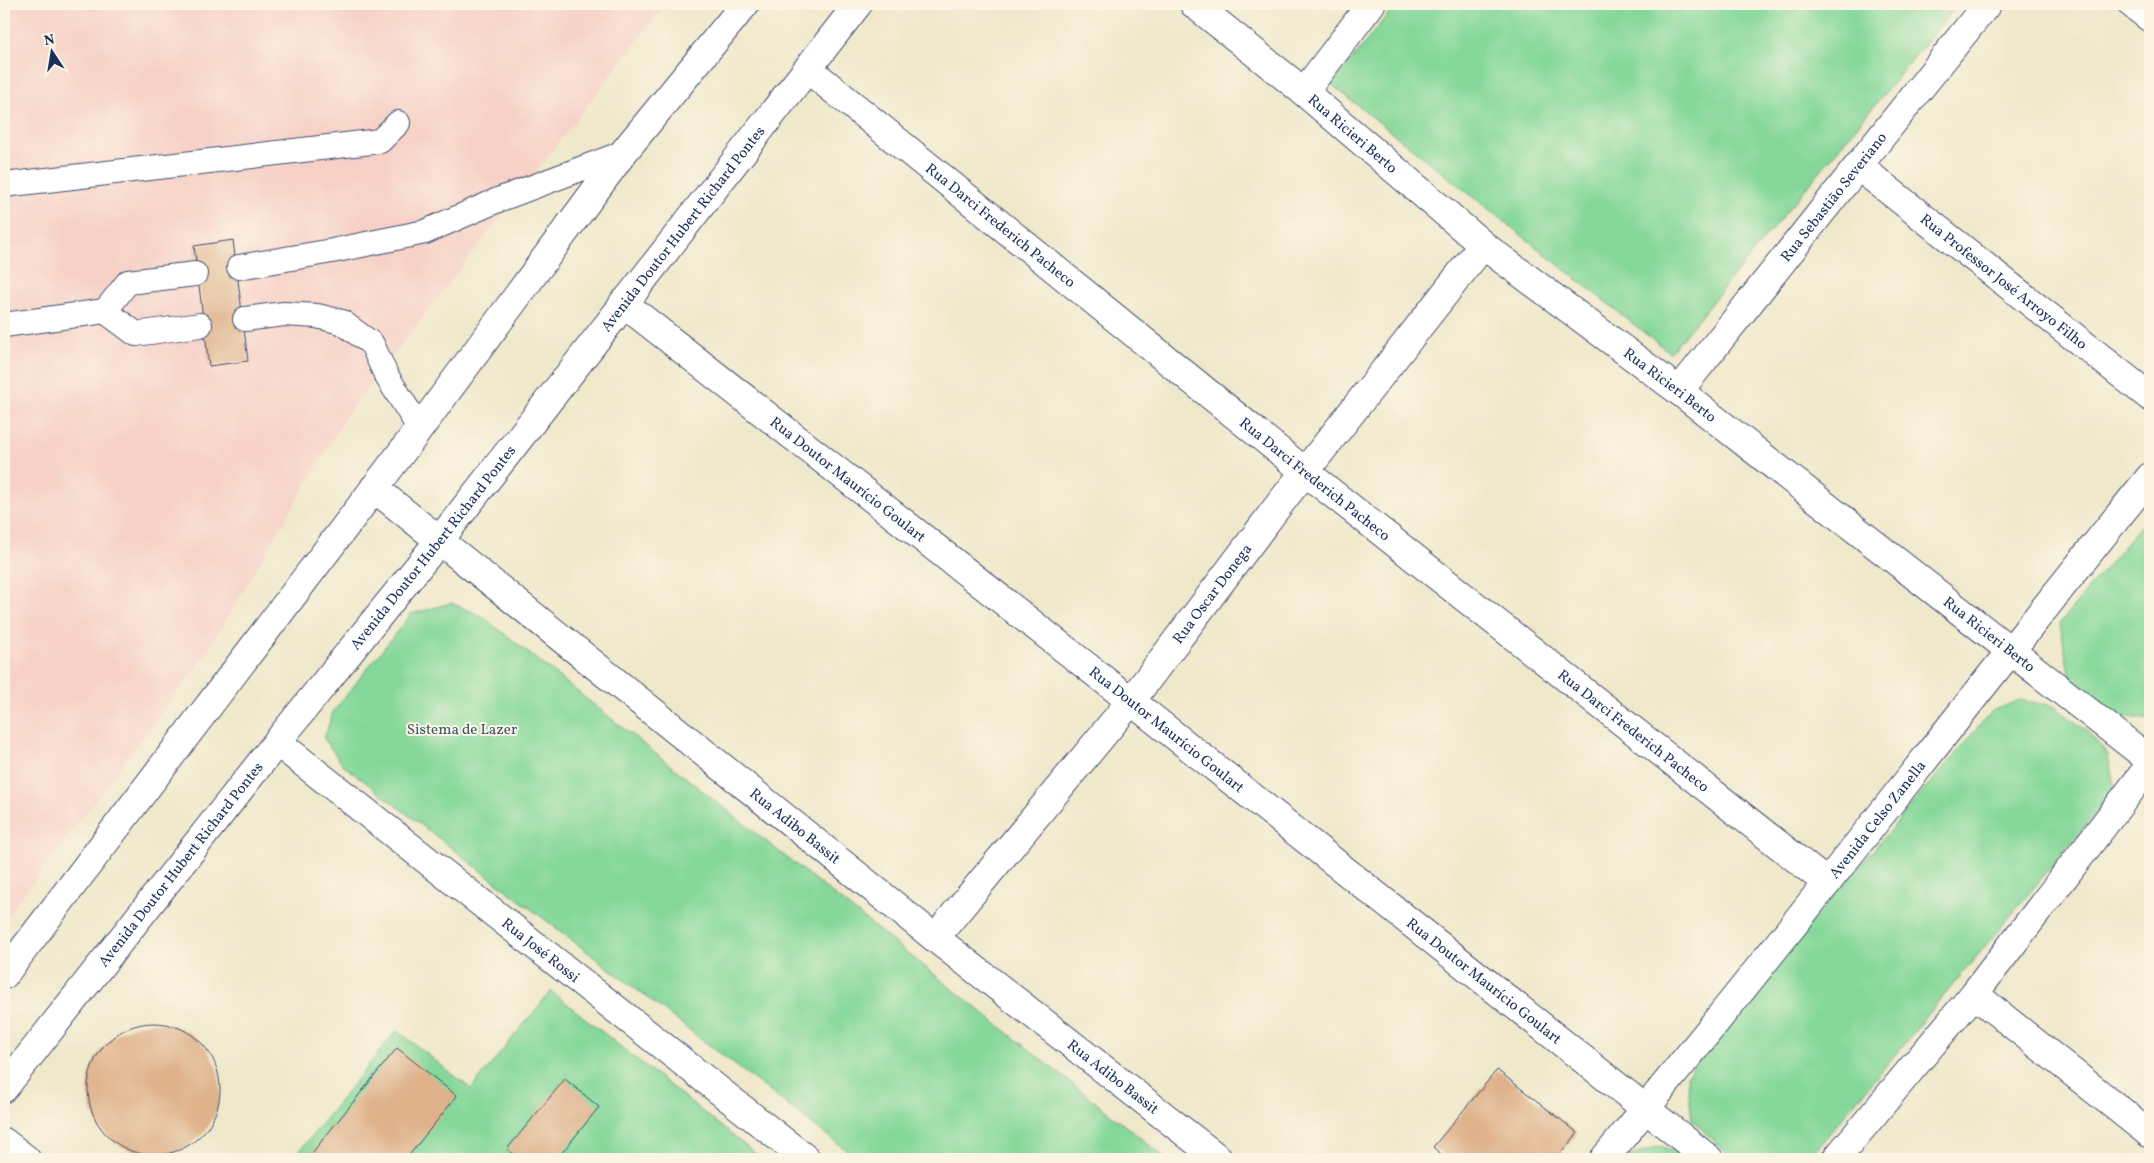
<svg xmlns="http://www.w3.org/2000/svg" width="2154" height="1163" viewBox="0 0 2154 1163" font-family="Vollkorn,serif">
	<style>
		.built { fill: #f7d1c7 }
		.green { fill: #85d899; stroke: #50847c }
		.building { fill: #dfb28b }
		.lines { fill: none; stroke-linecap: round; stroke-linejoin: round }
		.lane-casing { stroke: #3b4b6e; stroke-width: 26 }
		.street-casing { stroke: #3b4b6e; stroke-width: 30 }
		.secondary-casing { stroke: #3b4b6e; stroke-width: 30 }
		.lane { stroke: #fff; stroke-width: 24 }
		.street { stroke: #fff; stroke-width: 28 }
		.secondary { stroke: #fff; stroke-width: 28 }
		.labels { text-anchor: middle; stroke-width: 4; stroke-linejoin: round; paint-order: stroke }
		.street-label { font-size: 15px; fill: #1b2f5e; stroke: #fcf5e5 }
		.park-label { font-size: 15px; fill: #36596d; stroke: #fcf5e5 }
	</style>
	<rect width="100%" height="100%" fill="#fcf5e5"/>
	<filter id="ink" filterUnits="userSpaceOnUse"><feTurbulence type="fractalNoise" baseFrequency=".02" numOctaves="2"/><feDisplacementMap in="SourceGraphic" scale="10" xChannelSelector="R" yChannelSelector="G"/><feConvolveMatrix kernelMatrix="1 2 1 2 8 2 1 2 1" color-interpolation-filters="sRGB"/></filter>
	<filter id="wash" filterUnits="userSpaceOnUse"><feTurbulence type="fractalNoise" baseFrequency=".0096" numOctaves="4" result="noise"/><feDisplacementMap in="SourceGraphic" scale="20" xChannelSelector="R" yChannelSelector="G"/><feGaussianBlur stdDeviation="1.12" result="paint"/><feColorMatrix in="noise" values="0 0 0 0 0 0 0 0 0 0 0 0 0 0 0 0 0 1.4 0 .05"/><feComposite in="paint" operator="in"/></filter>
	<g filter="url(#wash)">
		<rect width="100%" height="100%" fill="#efe8ca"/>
		<polygon class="built" points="4,4 666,4 347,415 205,656 4,920"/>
		<g class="green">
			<polygon points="1396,4 1958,4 1670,353 1332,85"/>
			<polygon points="2150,514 2150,720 2107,714 2070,679 2060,623"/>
			<polygon points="451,603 482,616 1167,1159 858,1159 343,765 324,739 333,712 411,614"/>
			<polygon points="2020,700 2054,706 2086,730 2108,755 2115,790 1814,1152 1801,1159 1733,1159 1692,1120 1687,1075 1757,986 1992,711"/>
			<polygon points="551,991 762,1159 293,1159 397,1030 471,1089"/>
			<polygon points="1661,1146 1692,1159 1621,1159"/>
		</g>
		<g id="blocks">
			<g class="building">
				<polygon points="233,240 248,361 209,366 194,246"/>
				<circle cx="154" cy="1089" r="66"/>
				<polygon points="397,1048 457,1096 406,1159 307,1159"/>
				<polygon points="1497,1070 1578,1133 1556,1159 1447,1159 1433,1147"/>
				<polygon points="565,1079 599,1107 557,1159 519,1159 507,1149"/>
			</g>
		</g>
	</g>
	<g filter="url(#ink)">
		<use href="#blocks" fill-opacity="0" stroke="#3b4b6e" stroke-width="1"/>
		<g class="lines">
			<defs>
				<g id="lane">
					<polyline points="4,185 380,141 398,123"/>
					<polyline points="239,267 332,251 425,232 498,200 623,153"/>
					<polyline points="105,311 136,334 200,325"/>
					<polyline points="245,319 284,314 317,316 342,322 372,344 386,375 420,429"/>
					<polyline points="4,325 105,311 128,282 195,274"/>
				</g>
				<g id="street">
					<path id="s1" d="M1194 4 1304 92 1483 245 1679 391 2150 760"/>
					<polyline points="2132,4 2150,18"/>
					<path id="s2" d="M808 69 1304 471 1827 883"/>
					<polyline points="1304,92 1371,4"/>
					<path id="s3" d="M1858 166 2150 397"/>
					<path id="s4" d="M623 303 1131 701 1709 1159"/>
					<path id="s5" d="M1679 391 1987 4"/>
					<path id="s6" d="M374 488 935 938 1219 1159"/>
					<path id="s7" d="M277 742 806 1159"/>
					<path id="s8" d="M935 938 1131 701 1278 506 1483 245"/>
					<polyline points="1974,994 2150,1134"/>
					<polyline points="4,1142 26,1159"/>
				</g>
				<g id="secondary">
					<polyline points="4,975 414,436 623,153 745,4"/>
					<path id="s9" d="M4 1088 277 742 439 541 858 4"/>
					<path id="s10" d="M1604 1159C1790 935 1966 703 2150 477"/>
					<polyline points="1836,1159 1974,994 2150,765"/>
				</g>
			</defs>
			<use href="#lane" class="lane-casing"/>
			<use href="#street" class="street-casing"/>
			<use href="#secondary" class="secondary-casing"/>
			<use href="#lane" class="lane"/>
			<use href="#street" class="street"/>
			<use href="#secondary" class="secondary"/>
		</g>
	</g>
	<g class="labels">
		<g class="street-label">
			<text dy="5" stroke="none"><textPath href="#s1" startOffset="205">Rua Ricieri Berto</textPath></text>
			<text dy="5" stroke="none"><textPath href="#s5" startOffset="248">Rua Sebastião Severiano</textPath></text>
			<text dy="5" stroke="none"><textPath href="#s2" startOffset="248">Rua Darci Frederich Pacheco</textPath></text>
			<text dy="5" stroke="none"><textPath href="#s9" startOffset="1095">Avenida Doutor Hubert Richard Pontes</textPath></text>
			<text dy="5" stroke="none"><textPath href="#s3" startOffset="186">Rua Professor José Arroyo Filho</textPath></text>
			<text dy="5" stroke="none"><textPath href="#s1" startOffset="610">Rua Ricieri Berto</textPath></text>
			<text dy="5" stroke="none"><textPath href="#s2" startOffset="652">Rua Darci Frederich Pacheco</textPath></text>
			<text dy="5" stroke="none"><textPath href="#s4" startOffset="286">Rua Doutor Maurício Goulart</textPath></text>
			<text dy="5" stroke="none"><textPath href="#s9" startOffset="690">Avenida Doutor Hubert Richard Pontes</textPath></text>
			<text dy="5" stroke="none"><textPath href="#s8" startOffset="442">Rua Oscar Donega</textPath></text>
			<text dy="5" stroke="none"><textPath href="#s1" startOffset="1015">Rua Ricieri Berto</textPath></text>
			<text dy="5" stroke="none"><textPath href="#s4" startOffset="691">Rua Doutor Maurício Goulart</textPath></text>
			<text dy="5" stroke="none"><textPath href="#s2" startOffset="1058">Rua Darci Frederich Pacheco</textPath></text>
			<text dy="5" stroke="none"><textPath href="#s10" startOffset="436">Avenida Celso Zanella</textPath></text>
			<text dy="5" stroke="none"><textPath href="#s6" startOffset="540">Rua Adibo Bassit</textPath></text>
			<text dy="5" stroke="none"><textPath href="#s9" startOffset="285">Avenida Doutor Hubert Richard Pontes</textPath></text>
			<text dy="5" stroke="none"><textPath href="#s7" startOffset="336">Rua José Rossi</textPath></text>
			<text dy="5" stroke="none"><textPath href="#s4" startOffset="1096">Rua Doutor Maurício Goulart</textPath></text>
			<text dy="5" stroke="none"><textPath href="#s6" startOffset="945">Rua Adibo Bassit</textPath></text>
		</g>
		<g class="park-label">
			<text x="462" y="734">Sistema de Lazer</text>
		</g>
	</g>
	<rect width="2154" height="1163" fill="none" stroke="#fcf5e5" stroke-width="20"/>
	<g transform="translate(52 52) rotate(348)" stroke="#fcf5e5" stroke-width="4" paint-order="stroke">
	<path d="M0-4L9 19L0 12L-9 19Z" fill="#1b2f5e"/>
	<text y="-8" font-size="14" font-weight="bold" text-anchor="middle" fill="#1b2f5e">N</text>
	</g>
</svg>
